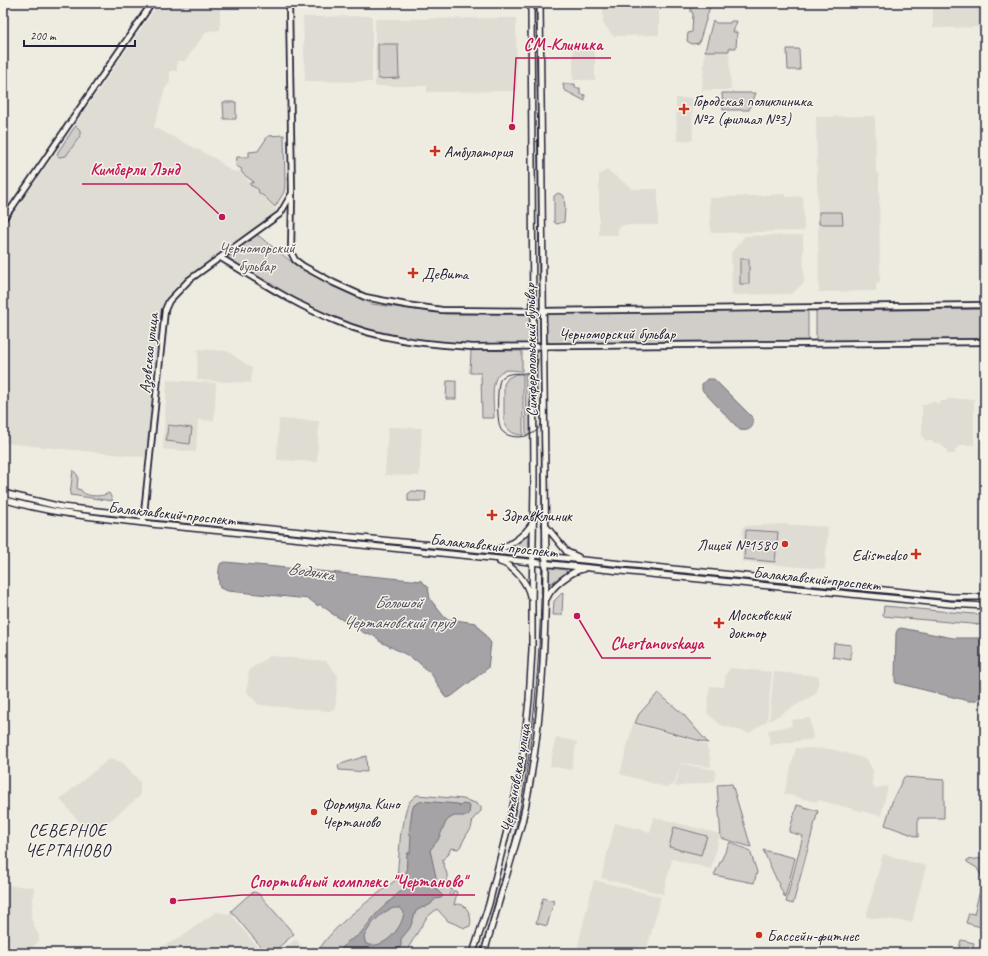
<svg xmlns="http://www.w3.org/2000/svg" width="988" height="956" viewBox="0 0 988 956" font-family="Caveat,sans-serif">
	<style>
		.built { fill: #dfdcd4 }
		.green { fill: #d1cdc9; stroke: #7a7882 }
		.water { fill: #a6a3a6; stroke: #716f7b; fill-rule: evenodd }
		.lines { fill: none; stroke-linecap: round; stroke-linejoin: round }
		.tertiary-casing { stroke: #22223b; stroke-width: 8 }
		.secondary-casing { stroke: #22223b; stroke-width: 8 }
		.tertiary { stroke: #f7f3e8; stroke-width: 4.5 }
		.secondary { stroke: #f7f3e8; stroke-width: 5 }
		.tram { stroke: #22223b; stroke-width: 1 }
		.poi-dot { fill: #c8321e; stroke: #f7f3e8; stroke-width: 1.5 }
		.labels { text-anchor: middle; stroke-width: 3; stroke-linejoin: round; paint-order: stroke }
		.poi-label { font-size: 16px; fill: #22223b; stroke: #f7f3e8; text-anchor: start }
		.park-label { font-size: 16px; fill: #575566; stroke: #f7f3e8 }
		.street-label { font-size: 16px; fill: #22223b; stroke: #f7f3e8 }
		.water-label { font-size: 17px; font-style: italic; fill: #504f60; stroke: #f7f3e8 }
		.neighbourhood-label { font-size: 17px; letter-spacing: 1px; fill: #22223b; stroke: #f7f3e8 }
		.leader { fill: none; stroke: #c2185b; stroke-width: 1.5 }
		.callout-dot { fill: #c2185b; stroke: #f7f3e8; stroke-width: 1.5 }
		.callout-label { font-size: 17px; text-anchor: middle; font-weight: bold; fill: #c2185b; stroke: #f7f3e8; stroke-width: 3; stroke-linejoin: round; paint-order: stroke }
	</style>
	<rect width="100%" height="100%" fill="#eeebe1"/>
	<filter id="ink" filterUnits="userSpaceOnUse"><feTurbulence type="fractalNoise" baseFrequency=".025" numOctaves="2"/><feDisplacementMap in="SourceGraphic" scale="8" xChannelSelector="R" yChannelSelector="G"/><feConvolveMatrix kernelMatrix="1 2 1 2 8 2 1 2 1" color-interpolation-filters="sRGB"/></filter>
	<g filter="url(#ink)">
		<g class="built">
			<polygon points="159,3 220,3 220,30 207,31 185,61 177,61 177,71 170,71 170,82 165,89 154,127 216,159 231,171 240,172 277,211 273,215 190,275 175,287 167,299 161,312 146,454 144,457 3,443 3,226 14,213"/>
			<polygon points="603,3 659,3 659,35 613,36 603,23"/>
			<polygon points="933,3 982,3 982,27 933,28"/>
			<polygon points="372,16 372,82 305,81 303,17"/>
			<polygon points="516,18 517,91 427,92 427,86 375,86 375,19"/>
			<rect x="573" y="49" width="22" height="31"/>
			<polygon points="705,51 729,51 731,90 702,90"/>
			<polygon points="676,98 692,98 693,140 677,141"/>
			<polygon points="875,116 876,171 879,176 880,282 876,284 876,291 819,292 816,117"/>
			<polygon points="607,170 633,189 658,189 658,225 623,225 618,229 618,235 599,235 599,175"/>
			<polygon points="786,194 786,197 803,196 804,231 711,233 709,198"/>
			<polygon points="803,235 804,283 791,294 732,295 731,253 745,236"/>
			<polygon points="198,349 227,351 252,368 251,383 197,380"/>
			<polygon points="167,380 216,383 214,421 198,420 196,452 163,449"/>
			<polygon points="947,399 974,399 974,445 961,445 955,450 955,454 947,454 947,450 939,443 933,443 932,441 926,441 922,436 922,405 928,405 928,402 936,402 937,404 940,404 941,401 947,401"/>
			<polygon points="279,419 319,421 317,462 277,460"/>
			<polygon points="388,427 422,428 419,476 385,475"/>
			<polygon points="784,524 828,527 825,569 742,562 743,526"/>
			<polygon points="270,656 326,661 338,676 335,708 330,711 259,705 247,692 249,670"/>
			<polygon points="730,668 772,672 767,721 749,733 721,725 707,713 710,686 724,687 726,674"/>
			<polygon points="774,672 819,676 817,693 769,721"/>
			<polygon points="810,718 813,739 770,745 768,730 792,726 791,720"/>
			<polygon points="633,724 706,744 710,756 711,767 681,763 674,785 666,787 620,774"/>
			<polygon points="556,737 577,742 571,770 550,766"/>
			<polygon points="796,748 831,749 867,759 873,771 872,784 875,788 888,786 881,816 818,800 817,802 784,794"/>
			<polygon points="109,759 122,762 140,782 140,796 91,836 60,799"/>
			<polygon points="681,764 716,770 715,781 675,787"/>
			<polygon points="654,817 720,834 711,869 672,859 663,894 601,878 615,823 650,832"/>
			<polygon points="883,854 926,866 912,922 866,917"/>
			<polygon points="594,880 661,897 647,948 639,946 637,953 576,953"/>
			<polygon points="3,885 34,887 31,919 39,936 39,941 26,953 3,953"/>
			<polygon points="216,912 231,914 262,953 146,953 176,940"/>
			<polygon points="296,939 307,953 278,953"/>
		</g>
		<g class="green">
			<polygon points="691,3 711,3 699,43 692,44 687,41 688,33 692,32 693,13 691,12"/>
			<polygon points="713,20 716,23 730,23 731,21 737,21 733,32 737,32 736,48 729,48 729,51 705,51"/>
			<polygon points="378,44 398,44 399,78 378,79"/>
			<polygon points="787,49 799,49 800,70 788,70"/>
			<polygon points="563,84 575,84 575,88 580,88 580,94 585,95 585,101 564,90"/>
			<polygon points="722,93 756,93 749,110 723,110"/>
			<polygon points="223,102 236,102 236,119 224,119"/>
			<polygon points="76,126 80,130 80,136 66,156 59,157 57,155 58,152 74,128"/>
			<polygon points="284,135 285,185 284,192 275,207 265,197 259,193 258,189 250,185 250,183 254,182 243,174 241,171 242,169 236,166 237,157 249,157 249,152 258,151 268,136"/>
			<polygon points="558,193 564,196 565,208 564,222 557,224 554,222 554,196"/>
			<polygon points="819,212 842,212 843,224 819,224"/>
			<path d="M255 233 293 263 334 286 372 304 446 314H531L532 339 530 343 528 344C463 345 398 344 336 320 298 304 263 280 228 258Z"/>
			<rect x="740" y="259" width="9" height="25"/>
			<polygon points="985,309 985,339 816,341 816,311"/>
			<polygon points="806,310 808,313 808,339 805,343 551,345 547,340 546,317 550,313"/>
			<path d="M471 350 522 351V371C516 371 509 369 503 371 489 376 494 406 494 418H482L481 373H470Z"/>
			<path d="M516 374H523V435C514 435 507 431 504 421V384L508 378Z"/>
			<polygon points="525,374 531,374 532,431 530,434 526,435"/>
			<polygon points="447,381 456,381 456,399 446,399"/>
			<polygon points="168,425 192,428 190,444 166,441"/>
			<path d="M73 470 78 476 77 489 81 490 82 492C88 497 102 497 109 493L113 501 70 495Z"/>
			<polygon points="412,491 426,492 425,501 408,501 408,494"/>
			<polygon points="746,530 778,532 775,562 744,559"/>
			<polygon points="527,535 529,535 528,550 527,551 510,549 510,547"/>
			<polygon points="550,568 566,570 567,572 550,584 549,583 549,570"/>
			<polygon points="563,592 562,615 553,615 554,601"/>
			<polygon points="884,606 985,615 985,624 982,625 883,616"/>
			<polygon points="834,643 851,645 851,660 833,657"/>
			<polygon points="658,693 683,714 708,743 635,723 639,714"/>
			<polygon points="366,756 367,772 339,770 338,765"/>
			<polygon points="904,777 944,780 944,818 918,818 918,837 885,825 893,799"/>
			<polygon points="732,784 751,847 721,838 717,785"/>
			<path d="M417 795 463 799 478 804 477 805 481 806V811L473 819 471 829 467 834 460 847 458 849 451 848 448 855 442 860 447 874V882L450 889 452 890 449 894 450 896 452 895 453 891H456L457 893 454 905C466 900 473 917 470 926L465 928 448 921 437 909 427 917 405 953H317C334 923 371 900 397 879L401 829 403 827C405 815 405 802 417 795Z"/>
			<polygon points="797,805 818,811 793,904 786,902 803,836 789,832"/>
			<polygon points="674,827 707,836 701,855 669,847"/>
			<polygon points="730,842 750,851 757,872 754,883 714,875"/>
			<polygon points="763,850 795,858 785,898"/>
			<polygon points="985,858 985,912 981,927 966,923 969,913 974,914 983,879 977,868 967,862 967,860"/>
			<polygon points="254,892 259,894 294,934 272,953 266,953 231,911 251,893"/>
			<polygon points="543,898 554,901 547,926 536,923"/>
			<polygon points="961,940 974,943 972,953 958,953"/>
		</g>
		<g class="water">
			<path d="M707 379H714L753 418C755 427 749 432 740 430L702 390V384Z"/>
			<path d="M225 562 422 581 428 587 430 599 445 618 448 619 476 623 491 643 488 668 452 696 446 698 432 675 416 660H414L411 657 379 641V639L368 633 366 634 331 613V612L319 604 318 606 309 599 228 591 220 588C218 584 218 566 221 563 222 563 224 563 225 562Z"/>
			<polygon points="901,628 953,638 985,638 985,692 975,701 969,701 896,683 895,681 896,633 898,629"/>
			<path d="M422 801 458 804 460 806 463 804 468 805 470 807 469 814 467 816H454L449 819 446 822 438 840 430 850 436 877 435 887 438 891 443 896 441 898 435 899 431 904 424 908 423 907 416 911 410 928 401 939V946L396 952H392L391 949 379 953 367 952 366 953H344V951L341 950 347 942 359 935 378 912 403 889 406 881 407 853H410L411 835 409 834 412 810 414 805ZM394 908H400L404 912C403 928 383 951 366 944L364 937C369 926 381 911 394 908Z"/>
		</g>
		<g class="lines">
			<defs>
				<g id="tertiary">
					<polyline points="289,3 292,193 291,252 295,260 303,266 334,283 365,297 406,305 442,310 543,311 985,305"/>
					<polyline points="3,219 13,206 152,3"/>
					<path d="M221 258C258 280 295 305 336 321 379 340 426 344 473 347L985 342"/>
					<polyline points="143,523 165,310 169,301 189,280 280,214 291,195"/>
				</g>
				<g id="secondary">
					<polyline points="3,493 62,507 152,517 904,592 952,597 985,597"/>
					<path d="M3 499C51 514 101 518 151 524L950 604 985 606"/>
					<polyline points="545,525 567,552 578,557"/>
					<path d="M495 550C509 547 526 535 533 522"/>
					<path d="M500 562C514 566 527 582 530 596"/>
					<path d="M547 598C551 587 571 571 583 569"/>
					<polyline points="473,953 489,904 513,806 522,764 529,700 532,650 532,603 534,481 531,3"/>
					<path d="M484 953 522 822C541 739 545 653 546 569L540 3"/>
				</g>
			</defs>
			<use href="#tertiary" class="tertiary-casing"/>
			<use href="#secondary" class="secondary-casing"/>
			<use href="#tertiary" class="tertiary"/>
			<use href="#secondary" class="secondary"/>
			<g class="tram">
				<path d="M538 359C536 384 511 365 500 380 497 387 496 425 502 431 511 441 537 438 541 424"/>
				<path d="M480 953C498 897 516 839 525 781 548 637 542 490 540 344 538 231 538 117 536 3"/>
			</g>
		</g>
	</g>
	<g class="poi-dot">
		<path d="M682 103h4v4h4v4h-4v4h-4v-4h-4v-4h4z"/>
		<path d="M433 145h4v4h4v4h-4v4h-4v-4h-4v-4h4z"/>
		<path d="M411 267h4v4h4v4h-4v4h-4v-4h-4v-4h4z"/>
		<path d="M490 509h4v4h4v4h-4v4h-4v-4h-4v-4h4z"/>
		<circle cx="785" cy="544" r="4"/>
		<path d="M914 548h4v4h4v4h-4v4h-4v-4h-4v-4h4z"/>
		<path d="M717 617h4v4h4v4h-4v4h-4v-4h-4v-4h4z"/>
		<circle cx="314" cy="812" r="4"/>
		<circle cx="759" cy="935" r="4"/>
	</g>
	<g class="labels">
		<g class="poi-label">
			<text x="693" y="106">Городская поликлиника<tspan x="693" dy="18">№2 (филиал №3)</tspan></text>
			<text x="444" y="157">Амбулатория</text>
			<text x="422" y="279">ДеВита</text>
			<text x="501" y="521">ЗдравКлиник</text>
			<text x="777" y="550" text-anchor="end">Лицей №1580</text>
			<text x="907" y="560" text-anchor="end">Edismedco</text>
			<text x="728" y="620">Московский<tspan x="728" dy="18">доктор</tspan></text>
			<text x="322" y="809">Формула Кино<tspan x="322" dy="18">Чертаново</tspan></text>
			<text x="767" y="941">Бассейн-фитнес</text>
		</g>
		<g class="park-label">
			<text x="257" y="253">Черноморский<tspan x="257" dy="18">бульвар</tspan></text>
		</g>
		<g class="street-label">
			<text x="617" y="339">Черноморский бульвар</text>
			<text transform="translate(530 350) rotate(-91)" y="6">Симферопольский бульвар</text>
			<text transform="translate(148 353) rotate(-84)" y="6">Азовская улица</text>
			<text transform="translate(172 513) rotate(6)" y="6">Балаклавский проспект</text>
			<text transform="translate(494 545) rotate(6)" y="6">Балаклавский проспект</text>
			<text transform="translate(817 578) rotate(6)" y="6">Балаклавский проспект</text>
			<text transform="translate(515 778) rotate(-80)" y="6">Чертановская улица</text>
		</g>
		<g class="water-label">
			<text transform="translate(311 571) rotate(9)" y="6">Водянка</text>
			<text x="398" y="608">Большой<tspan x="398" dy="20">Чертановский пруд</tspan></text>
		</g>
		<g class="neighbourhood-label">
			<text x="68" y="836">СЕВЕРНОЕ<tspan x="68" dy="20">ЧЕРТАНОВО</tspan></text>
		</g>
	</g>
	<path class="leader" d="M512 127L516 58H611M222 217L187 184H82M577 616L602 658H711M173 901L242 895H475"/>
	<g class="callout-dot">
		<circle cx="512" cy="127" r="4"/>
		<circle cx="222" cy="217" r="4"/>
		<circle cx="577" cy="616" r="4"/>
		<circle cx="173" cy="901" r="4"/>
	</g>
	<g class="callout-label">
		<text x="563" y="50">СМ-Клиника</text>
		<text x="135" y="175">Кимберли Лэнд</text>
		<text x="657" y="649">Chertanovskaya</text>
		<text x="358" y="887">Спортивный комплекс "Чертаново"</text>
	</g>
	<rect width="988" height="956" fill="none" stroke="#f7f3e8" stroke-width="16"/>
	<rect x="8" y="8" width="972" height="940" fill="none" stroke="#22223b" stroke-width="1.5" filter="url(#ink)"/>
	<path d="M24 40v6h111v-6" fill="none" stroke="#22223b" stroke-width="2"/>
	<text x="30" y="40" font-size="12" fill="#22223b" stroke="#f7f3e8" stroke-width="3" paint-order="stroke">200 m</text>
</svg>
